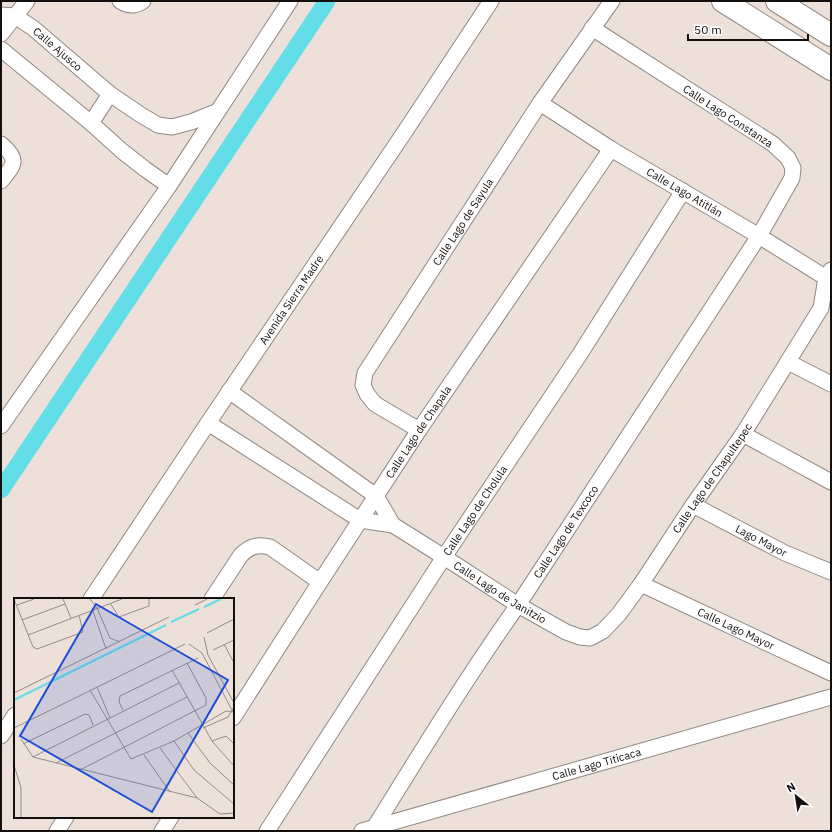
<svg xmlns="http://www.w3.org/2000/svg" width="832" height="832" viewBox="0 0 832 832" font-family="'IBM Plex Sans',sans-serif">
	<style>
		.lines { fill: none; stroke-linecap: round; stroke-linejoin: round }
		.canal { stroke: #63dde7; stroke-width: 17 }
		.street-casing { stroke: #928881; stroke-width: 17 }
		.secondary-casing { stroke: #928881; stroke-width: 24 }
		.street { stroke: #fff; stroke-width: 15 }
		.secondary { stroke: #fff; stroke-width: 22 }
		.labels { text-anchor: middle; stroke-width: 3; stroke-linejoin: round; paint-order: stroke }
		.street-label { font-size: 11px; fill: #130f0d; stroke: #fff }
		.inset-river { fill: none; stroke: #63dde7; stroke-width: 2 }
		.inset-road { fill: none; stroke: #958c87; stroke-width: 1 }
		.view { fill: #1d4ed8; fill-opacity: 0.15; stroke: #1d4ed8; stroke-width: 2 }
		.inset-edge { fill: none; stroke: #130f0d; stroke-width: 2 }
	</style>
	<rect width="100%" height="100%" fill="#ece0d9"/>
	<g class="lines">
		<polyline class="canal" points="1,490 327,1"/>
		<defs>
			<g id="street">
				<path d="M120 1C128 6 135 7 143 1"/>
				<path id="s1" d="M1 15 15 16 33 28 110 94 141 115 158 125 172 127 191 122 216 112"/>
				<polyline points="1,34 27,1"/>
				<polyline points="1,49 91,123 122,151 145,169 169,186"/>
				<path id="s2" d="M540 103 611 149 759 236 831 281"/>
				<polyline points="91,123 110,94"/>
				<path d="M1 144C20 160 14 165 1 181"/>
				<polyline points="788,362 831,384"/>
				<polyline points="229,391 376,496 393,525"/>
				<path id="s3" d="M208 423 360 520 393 525 444 557 518 605 566 632 580 637 590 638 603 631 619 614 641 584 693 505 743 434 821 308 826 278 831 270"/>
				<polyline points="1,426 169,186 290,1"/>
				<path id="s4" d="M419 430 375 404 367 394 363 385 365 373 540 103 612 1"/>
				<polyline points="743,434 831,482"/>
				<path id="s5" d="M693 505 785 553 831 572"/>
				<path id="s6" d="M641 584 831 673"/>
				<path id="s7" d="M91 599 208 423 404 133 491 1"/>
				<path d="M212 599 241 555C250 546 258 544 270 547L320 582"/>
				<path id="s8" d="M233 718 320 582 419 430 611 149"/>
				<polyline points="1,736 15,715"/>
				<path id="s9" d="M374 828C421 752 467 677 518 605L759 236 792 178 793 168 788 158 773 144 592 28"/>
				<polyline points="57,831 66,817"/>
				<polyline points="162,831 171,817"/>
				<path id="s10" d="M267 831 444 557 580 354 683 191"/>
				<path id="s11" d="M362 831 831 697"/>
			</g>
			<g id="secondary">
				<polyline points="723,1 831,69"/>
				<polyline points="777,1 831,35"/>
			</g>
		</defs>
		<use href="#street" class="street-casing"/>
		<use href="#secondary" class="secondary-casing"/>
		<use href="#street" class="street"/>
		<use href="#secondary" class="secondary"/>
	</g>
	<g class="labels">
		<g class="street-label">
			<text dy="4" stroke="none"><textPath href="#s1" startOffset="68">Calle Ajusco</textPath></text>
			<text transform="translate(728 116) rotate(33)" y="4">Calle Lago Constanza</text>
			<text dy="4" stroke="none"><textPath href="#s2" startOffset="170">Calle Lago Atitlán</textPath></text>
			<text dy="4" stroke="none"><textPath href="#s4" startOffset="266">Calle Lago de Sayula</textPath></text>
			<text dy="4" stroke="none"><textPath href="#s7" startOffset="360">Avenida Sierra Madre</textPath></text>
			<text dy="4" stroke="none"><textPath href="#s8" startOffset="341">Calle Lago de Chapala</textPath></text>
			<text dy="4" stroke="none"><textPath href="#s3" startOffset="645">Calle Lago de Chapultepec</textPath></text>
			<text dy="4" stroke="none"><textPath href="#s10" startOffset="382">Calle Lago de Cholula</textPath></text>
			<text dy="4" stroke="none"><textPath href="#s9" startOffset="353">Calle Lago de Texcoco</textPath></text>
			<text dy="4" stroke="none"><textPath href="#s5" startOffset="77">Lago Mayor</textPath></text>
			<text dy="4" stroke="none"><textPath href="#s3" startOffset="340">Calle Lago de Janitzio</textPath></text>
			<text dy="4" stroke="none"><textPath href="#s6" startOffset="105">Calle Lago Mayor</textPath></text>
			<text dy="4" stroke="none"><textPath href="#s11" startOffset="244">Calle Lago Titicaca</textPath></text>
		</g>
	</g>
	<g transform="translate(14 598)">
		<rect width="220" height="220" fill="#ece0d9"/>
		<path class="inset-river" d="M190 9 207 1M157 24 185 11M0 102 152 27"/>
		<path class="inset-road" d="M0 1 19 49 23 51 69 34 65 17M49 1 57 20M76 1 83 10 96 40 106 44M96 5 105 19 135 8V1M3 7 20 1M181 7 193 1M78 10 92 51M8 22 51 6M193 35 220 21M14 37 108 1M190 39 194 57 220 105M175 46 188 55 219 114M210 46 220 65M199 52 220 42M158 72 198 143 220 168M83 89 96 120M76 92 117 161 160 143 212 113 220 114M0 95 155 19M109 112 105 104 106 98 184 60M0 130 171 46M189 130 214 119 220 109M174 135 196 165 220 187M7 141 19 159 183 200M160 143 180 172 220 206M198 143 212 138 220 146M9 146 71 116 75 117 79 127M146 150 183 200 206 216 220 215M130 157 156 194M19 159 165 85M42 165 173 99M0 167 7 190V219M66 172 192 107V100L173 65"/>
		<path class="view" d="M82 6 214 82 138 214 6 138Z"/>
		<rect width="220" height="220" class="inset-edge"/>
	</g>
	<rect width="832" height="832" fill="none" stroke="#130f0d" stroke-width="4"/>
	<g transform="translate(796 796) rotate(330)" stroke="#ffffff" stroke-width="3" paint-order="stroke">
	<path d="M0-3L7 15L0 10L-7 15Z" fill="#130f0d"/>
	<text y="-6" font-size="11" font-weight="bold" text-anchor="middle" fill="#130f0d">N</text>
	</g>
	<path d="M688 34v6h120v-6" fill="none" stroke="#130f0d" stroke-width="2"/>
	<text x="694" y="34" font-size="12" fill="#130f0d" stroke="#ffffff" stroke-width="3" paint-order="stroke">50 m</text>
</svg>
